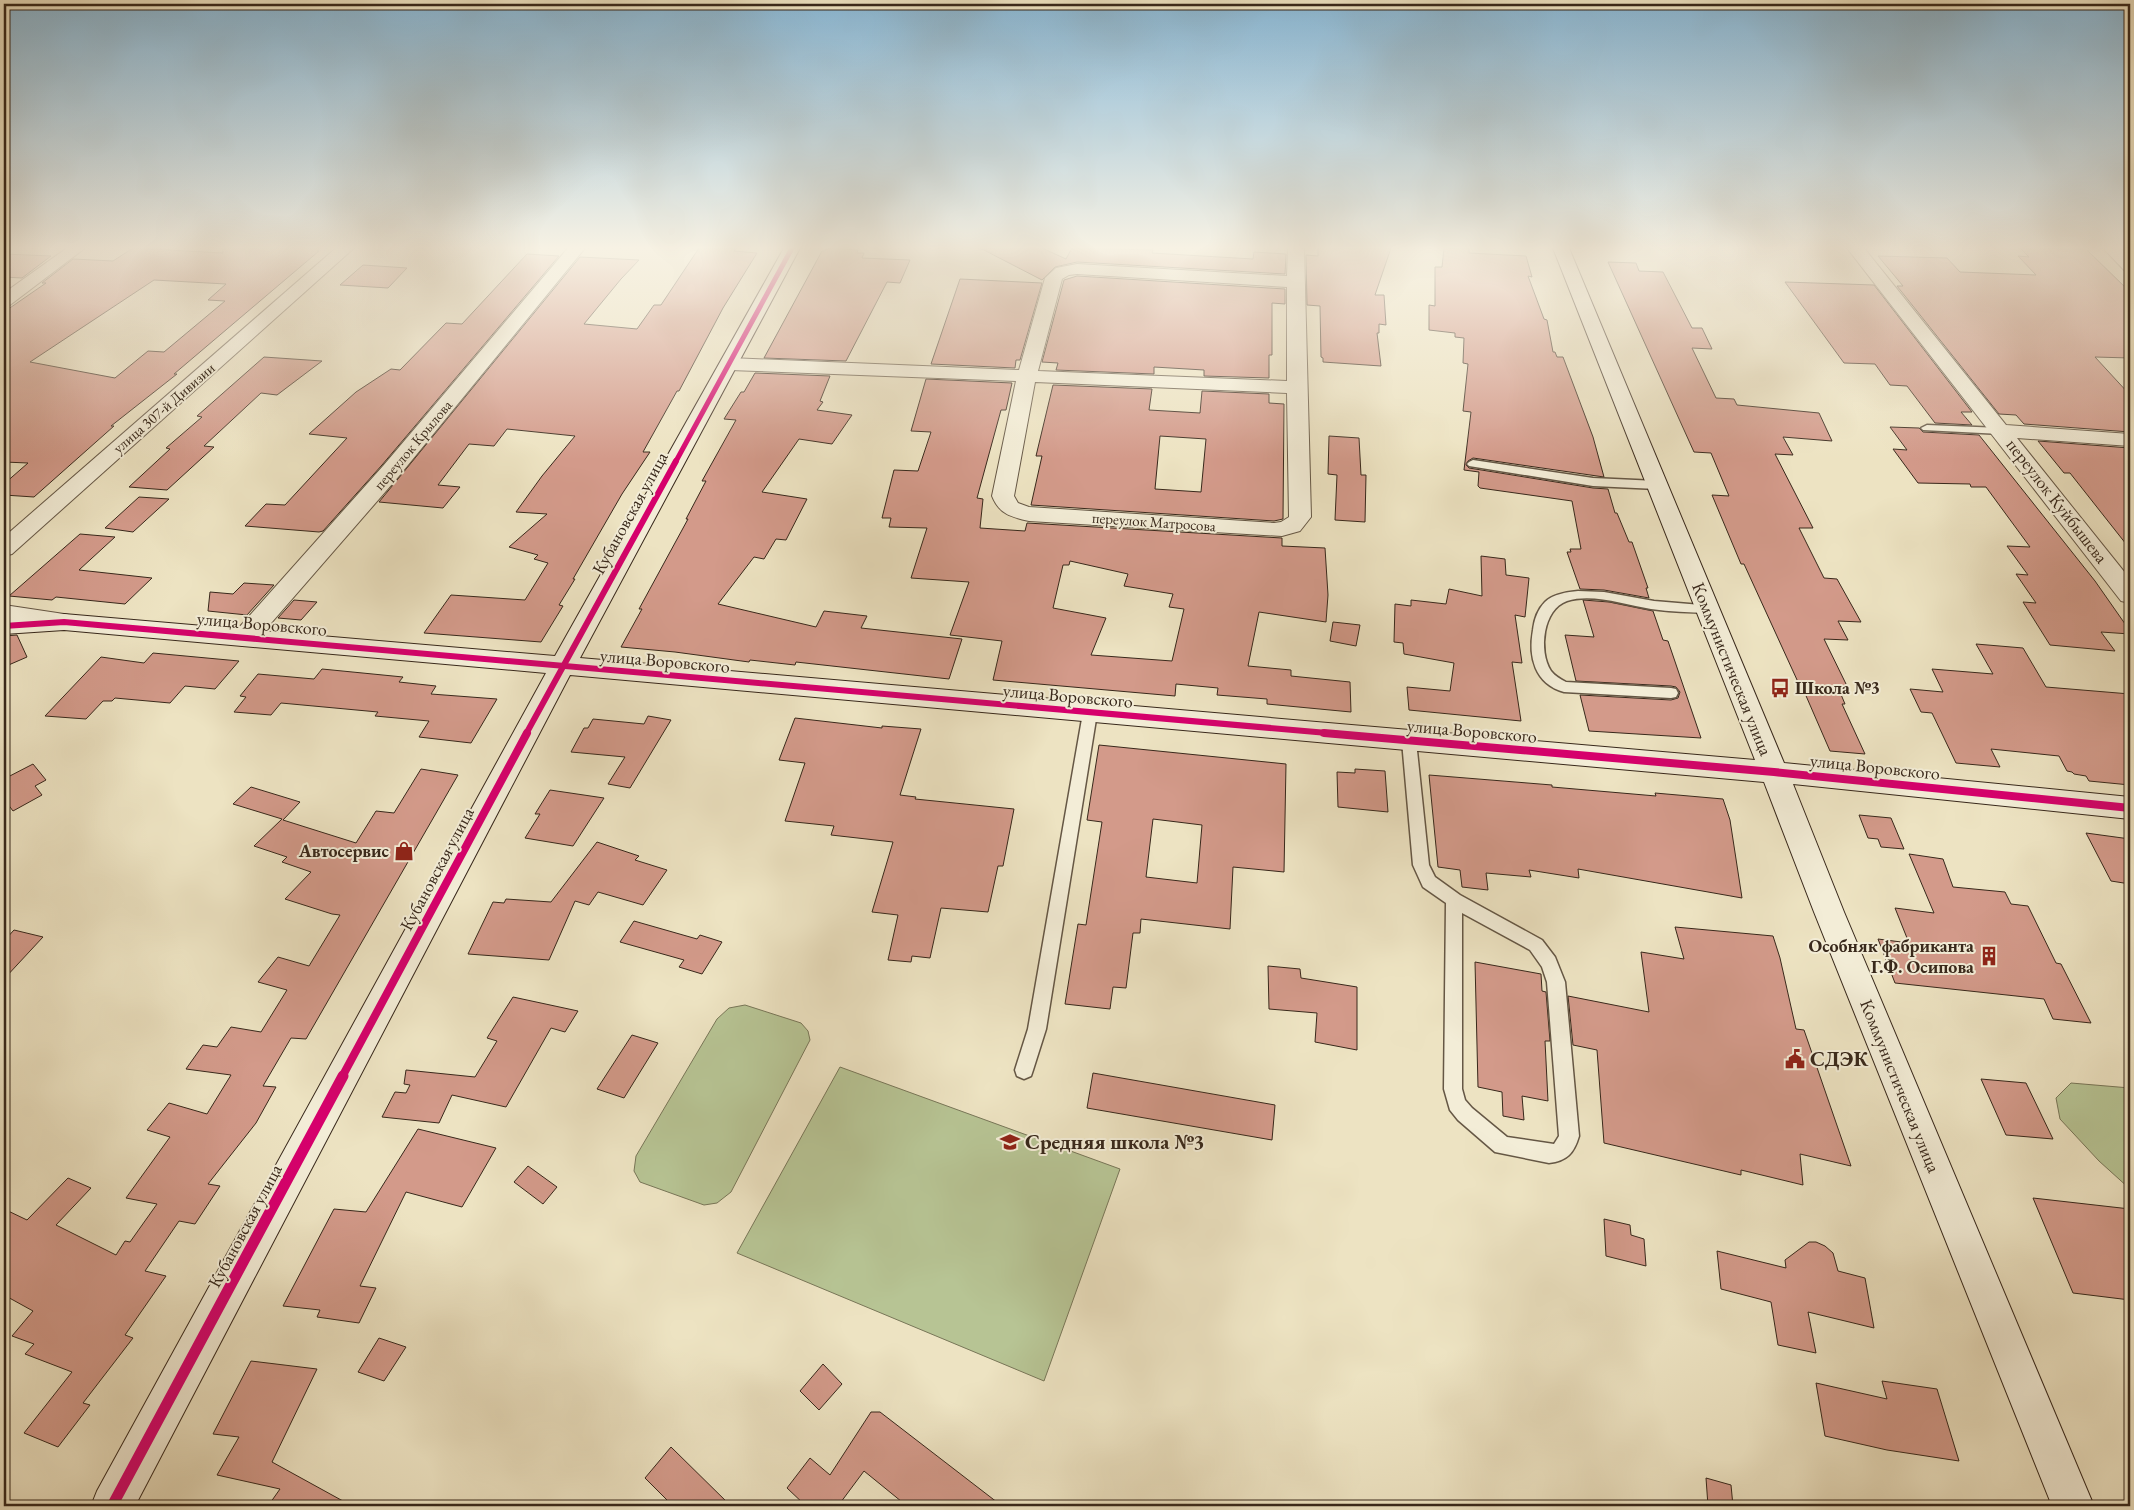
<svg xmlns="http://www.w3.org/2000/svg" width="2134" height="1510" viewBox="0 0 2134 1510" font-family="'EB Garamond',serif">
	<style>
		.green { fill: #b7c494; stroke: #787658 }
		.building { fill: #d39a8a; stroke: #38281b; fill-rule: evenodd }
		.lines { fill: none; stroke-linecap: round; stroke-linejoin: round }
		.lane-casing { stroke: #655745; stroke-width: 3 }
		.street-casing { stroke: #655745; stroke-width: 2 }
		.secondary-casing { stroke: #38281b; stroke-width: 2 }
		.lane { fill: #f3edd7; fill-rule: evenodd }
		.street { fill: #f3edd7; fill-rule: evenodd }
		.secondary { fill: #f3edd7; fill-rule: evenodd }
		.cycleway-far3-casing { stroke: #f3edd7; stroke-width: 7 }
		.cycleway-far2-casing { stroke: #f3edd7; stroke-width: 9 }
		.cycleway-far1-casing { stroke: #f3edd7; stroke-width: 11 }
		.cycleway-casing { stroke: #f3edd7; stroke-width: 14 }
		.cycleway-far3 { stroke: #d6006c; stroke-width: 5 }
		.cycleway-far2 { stroke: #d6006c; stroke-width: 6 }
		.cycleway-far1 { stroke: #d6006c; stroke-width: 8 }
		.cycleway { stroke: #d6006c; stroke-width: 11 }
		.labels { text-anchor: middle; stroke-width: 4; stroke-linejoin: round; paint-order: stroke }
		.far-street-label { font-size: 15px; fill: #38281b; stroke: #f3edd7 }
		.street-label { font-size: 18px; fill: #38281b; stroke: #f3edd7 }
		.poi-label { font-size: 18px; font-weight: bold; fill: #38281b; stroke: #f3edd7; text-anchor: end }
		.near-poi-label { font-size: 21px; font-weight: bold; fill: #38281b; stroke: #f3edd7; text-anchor: start }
	</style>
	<rect width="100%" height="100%" fill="#ede3c2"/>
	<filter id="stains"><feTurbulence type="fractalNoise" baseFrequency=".004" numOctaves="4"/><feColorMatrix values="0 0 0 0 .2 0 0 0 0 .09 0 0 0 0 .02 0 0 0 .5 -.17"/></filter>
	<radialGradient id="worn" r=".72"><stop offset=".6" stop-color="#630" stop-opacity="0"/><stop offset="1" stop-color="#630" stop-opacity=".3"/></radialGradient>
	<g class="green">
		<polygon points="745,1005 801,1023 808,1031 810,1040 731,1192 717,1203 704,1205 640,1182 634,1171 636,1156 717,1019 729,1008"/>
		<polygon points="840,1067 1120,1169 1044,1381 737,1253"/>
		<polygon points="2071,1083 2130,1088 2130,1189 2099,1161 2060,1119 2056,1098"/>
	</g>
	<g class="building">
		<path d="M133 248 223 253V248H321L317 251H319L174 374H177L111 426H114L34 497 4 495V484L28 463 4 462V312L46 283H42L73 259 113 261ZM154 280 226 284 208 300 225 301 164 352 148 351 115 378 30 362Z"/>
		<polygon points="699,248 736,248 734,251 757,253 723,308 679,391 677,391 643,452 650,452 622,494 573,579 575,579 559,605 563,606 541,642 424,633 451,595 525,600 548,563 534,559 538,555 509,547 547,514 516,512 542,476 575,436 507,429 494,446 469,444 438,485 460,487 443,508 379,502 580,257 639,260 621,279 584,324 637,329 654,305 661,305"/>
		<polygon points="827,248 858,250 857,253 864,253 862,258 910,260 900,283 887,282 846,361 764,358 822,251 825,251"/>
		<polygon points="980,248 1042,248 1066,259 1072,248 1153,250 1152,253 1253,259 1254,252 1286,254 1285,274 1077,262 1055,267 1042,280"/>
		<polygon points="1318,248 1391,248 1375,295 1384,295 1386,325 1379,324 1379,333 1377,333 1381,366 1323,362 1323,358 1321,357 1320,306 1307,305 1306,255 1318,256"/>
		<polygon points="1444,248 1469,248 1469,253 1526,256 1532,277 1528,276 1544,319 1547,320 1553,352 1555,352 1557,357 1563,357 1593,437 1604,477 1473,458 1468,461 1466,465 1469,468 1593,488 1608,489 1615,513 1617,513 1629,542 1632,542 1648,588 1646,588 1649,598 1604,590 1580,589 1567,552 1571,552 1570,549 1581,549 1572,501 1480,488 1478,486 1479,472 1464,470 1471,412 1463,411 1468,364 1463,363 1464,338 1455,337 1455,333 1429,330 1429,305 1435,306 1435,267 1442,267"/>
		<polygon points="2020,248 2086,249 2130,292 2130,358 2095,357 2130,395 2130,432 2024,424 2016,415 1999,414 1897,286 1903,286 1878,256 1947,258 1960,272 2036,275 2018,256 2029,257"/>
		<polygon points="4,254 51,256 22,278 4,277"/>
		<polygon points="527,254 559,256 382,465 323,531 319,532 245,526 266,504 285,505 347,438 309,434 356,392 391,369 400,370 446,323 462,324"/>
		<polygon points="1608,262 1636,263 1639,271 1663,272 1692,328 1702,328 1712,349 1692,348 1716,398 1734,399 1737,405 1819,413 1832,441 1783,437 1793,455 1775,454 1813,528 1799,528 1824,578 1837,579 1861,622 1838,621 1848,640 1824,639 1847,686 1837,685 1845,704 1842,704 1865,754 1830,751 1800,682 1798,682 1744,564 1741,564 1712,495 1729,496 1711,453 1694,452"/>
		<polygon points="363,265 407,268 388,288 340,285"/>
		<polygon points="1077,276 1285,289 1285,304 1272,303 1272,355 1269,355 1269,378 1204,376 1204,370 1154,367 1154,374 1056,370 1058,363 1042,362 1064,280"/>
		<polygon points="960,279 1042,283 1020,360 1016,360 1015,368 931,364"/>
		<polygon points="1785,282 1874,285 1972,412 1961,412 1972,425 1935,423 1907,386 1890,385 1875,364 1844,363"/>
		<polygon points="264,357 322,361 277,395 261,393 204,446 214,447 167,490 129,487 170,449 166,448 202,417 197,416"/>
		<polygon points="755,373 830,376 820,401 823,402 817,410 852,415 832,444 799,439 762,492 807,499 786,540 776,539 764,559 754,557 718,604 816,627 824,611 867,616 861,628 962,639 949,679 796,662 795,665 750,660 749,662 675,652 621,647 642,609 639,609 688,519 686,519 706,481 702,481 736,420 724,419 741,392 744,392"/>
		<path d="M926 379 1012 383 1006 410H1001L977 498 983 499 980 528 1025 531 1027 523 1282 538V546L1325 548 1328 595 1326 622 1259 612 1248 666 1291 670V676L1350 682 1351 712 1267 704V699L1217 695 1218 688 1176 684 1175 696 993 680 1002 641 950 635 969 582 911 578 927 528 889 527 891 518H882L894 470 918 471 931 432 911 431ZM1070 561 1128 574 1124 586 1173 594 1169 607 1184 609 1172 661 1091 655 1106 618 1053 608 1063 565H1069Z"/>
		<path d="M1053 385 1152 389 1149 410 1200 413 1202 391 1269 394V403L1284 404 1283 519 1274 521 1031 505 1042 456H1036ZM1160 436 1206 439 1201 492 1155 489Z"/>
		<polygon points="1890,427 1919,428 1923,432 1979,435 2095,581 2130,631 2130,634 2101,632 2115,651 2050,645 2023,602 2036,603 2016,574 2028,575 2007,546 2030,547 1986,487 1971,487 1970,484 1918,483 1893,449 1907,450"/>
		<polygon points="1329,436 1359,438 1361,475 1366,475 1365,522 1335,520 1337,475 1328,474"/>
		<polygon points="2038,441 2130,448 2130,549 2070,473 2064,473"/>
		<polygon points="139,497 169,499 133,532 105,528"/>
		<polygon points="80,534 115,537 79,570 152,578 125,604 56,597 52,600 9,596"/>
		<polygon points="1481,556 1505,559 1506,575 1529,578 1525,617 1515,615 1522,663 1512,662 1521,721 1409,710 1407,687 1450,691 1454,663 1404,654 1403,643 1394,642 1395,604 1411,606 1411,600 1446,604 1449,589 1482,596"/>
		<polygon points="244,583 274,585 247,615 208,611 210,592 233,594"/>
		<polygon points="294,600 317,602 301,620 278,618"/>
		<polygon points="1583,600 1609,602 1653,611 1663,640 1668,641 1701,738 1589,731 1580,695 1671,700 1678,698 1680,692 1676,687 1671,686 1576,681 1565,635 1594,637"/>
		<polygon points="1333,622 1360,625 1356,646 1330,641"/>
		<polygon points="17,635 27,657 4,667 4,636"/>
		<polygon points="1976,644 2023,648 2046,687 2130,694 2130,785 2089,781 2086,776 2074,774 2072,772 2067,771 2059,756 1991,749 2000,767 1956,763 1932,713 1921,712 1910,689 1943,692 1932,669 1993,674"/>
		<polygon points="153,653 239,661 215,689 185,686 170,703 115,698 112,701 103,701 86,719 45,716 101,657 144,663"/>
		<polygon points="322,669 403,677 399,682 436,686 431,694 497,699 471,743 419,737 429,721 375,716 378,712 281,703 271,715 234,712 246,697 240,696 258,674 314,679"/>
		<polygon points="648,716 671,720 630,788 608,784 625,757 571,752 584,728 588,728 593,719 644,724"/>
		<polygon points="795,718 882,728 882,726 921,729 900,795 916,797 915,799 1014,809 1003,866 998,866 988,912 941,908 930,958 912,956 911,962 888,960 898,915 872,912 893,842 831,835 834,826 785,821 805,763 779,760"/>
		<path d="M1099 745 1286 764 1284 872 1233 867 1230 929 1141 919 1140 933H1133L1126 988 1113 987 1110 1009 1065 1004 1078 924 1086 925 1102 822 1087 820ZM1153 819 1202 825 1197 883 1146 877Z"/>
		<polygon points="33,764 46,780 35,786 42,795 13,811 4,799 4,779"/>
		<polygon points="421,769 458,775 306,1039 291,1038 263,1086 276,1087 256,1123 208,1184 220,1186 195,1224 179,1221 145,1271 166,1276 125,1335 133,1338 83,1403 90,1405 58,1447 24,1433 72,1372 25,1354 34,1344 12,1336 33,1311 4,1295 4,1209 27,1220 68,1178 91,1188 56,1225 116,1255 125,1241 130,1242 157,1204 126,1198 170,1137 147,1130 169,1103 207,1114 231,1075 186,1069 203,1045 217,1047 231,1027 261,1032 287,990 258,982 278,957 309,966 340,915 332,914 285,899 311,872 282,862 287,857 254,846 282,819 233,804 251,787 300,802 283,820 356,843 376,811 394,813"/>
		<polygon points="1355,769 1385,771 1388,812 1338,807 1337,772 1355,773"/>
		<polygon points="1429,775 1552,785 1552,787 1656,796 1655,793 1723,799 1730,820 1742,898 1578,869 1579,878 1529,870 1531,877 1486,873 1488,890 1462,887 1460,870 1438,867"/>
		<polygon points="550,790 604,798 573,846 525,838 540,814 535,814"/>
		<polygon points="1859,815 1891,818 1904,849 1881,847 1878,839 1868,838"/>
		<polygon points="2086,833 2130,839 2130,884 2111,881"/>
		<polygon points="597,842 639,856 635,860 667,870 643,905 598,892 589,905 575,901 549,960 468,954 493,902 504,903 506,899 551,902"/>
		<polygon points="1909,854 1943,859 1953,887 2005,892 2011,904 2028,906 2056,963 2061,964 2091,1023 2053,1019 2044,999 1895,983 1878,939 1909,943 1895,908 1934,913"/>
		<polygon points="634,921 697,939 700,935 722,942 702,974 679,967 684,960 620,942"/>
		<polygon points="1675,927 1773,936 1780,958 1796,1029 1804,1030 1851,1166 1800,1154 1803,1185 1741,1170 1741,1175 1604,1143 1597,1050 1573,1045 1568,996 1649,1012 1641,952 1684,959"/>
		<polygon points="14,930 43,937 4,979 4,941"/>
		<polygon points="1475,962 1541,974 1542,991 1546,992 1550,1041 1545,1041 1548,1101 1522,1096 1524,1120 1503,1116 1502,1092 1478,1087"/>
		<polygon points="1268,966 1300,969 1301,978 1357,987 1357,1050 1315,1042 1317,1013 1269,1009"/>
		<polygon points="513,997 578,1011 565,1032 551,1028 506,1107 452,1095 439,1123 382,1117 395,1092 406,1093 410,1085 404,1084 406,1070 475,1077 497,1041 487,1038"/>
		<polygon points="632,1035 658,1043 624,1098 597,1089"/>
		<polygon points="1093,1073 1275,1105 1272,1140 1087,1108"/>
		<polygon points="1981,1079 2026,1083 2053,1139 2006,1135"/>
		<polygon points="418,1129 496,1148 462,1207 406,1192 360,1286 376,1288 359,1323 317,1317 320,1310 283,1306 334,1209 366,1212"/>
		<polygon points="528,1166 557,1187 543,1204 514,1182"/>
		<polygon points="2033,1198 2130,1209 2130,1300 2073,1293"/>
		<polygon points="1604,1219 1630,1225 1631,1235 1644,1239 1646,1266 1606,1256"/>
		<polygon points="1809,1242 1816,1242 1825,1246 1833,1253 1838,1271 1865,1278 1874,1328 1808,1312 1816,1353 1778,1345 1771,1302 1721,1289 1717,1251 1786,1268 1785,1260"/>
		<polygon points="379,1338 406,1347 384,1381 358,1372"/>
		<polygon points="251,1361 317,1369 272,1462 352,1506 268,1506 280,1489 217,1475 239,1437 213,1434"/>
		<polygon points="823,1364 842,1384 819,1410 800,1391"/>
		<polygon points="1882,1381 1937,1389 1959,1461 1887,1450 1825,1436 1816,1383 1887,1399"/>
		<polygon points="871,1412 880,1412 1002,1506 907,1506 864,1471 838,1506 806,1506 787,1488 810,1458 830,1475"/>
		<polygon points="671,1447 731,1506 673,1506 645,1478"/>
		<polygon points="1706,1478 1731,1485 1733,1506 1708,1506"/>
	</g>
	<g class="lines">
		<defs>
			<g id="lane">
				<polygon points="1927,425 2001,428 2007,431 2001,434 1923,430 1921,428"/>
				<polygon points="1473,460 1593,478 1657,481 1663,485 1657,489 1593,486 1469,466 1467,464 1469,462"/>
				<path d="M1578 591 1604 592 1654 601 1713 606 1715 609 1713 612 1708 613C1689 612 1670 612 1651 609 1625 605 1593 593 1567 601 1543 609 1538 651 1551 671 1555 676 1560 679 1566 682L1671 688 1676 689 1678 693 1676 697 1671 698 1564 692C1535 684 1528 657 1533 630 1534 620 1538 609 1545 602 1553 594 1567 592 1578 591Z"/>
				<polygon points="1090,708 1095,709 1097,713 1046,1029 1033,1070 1031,1076 1024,1079 1017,1076 1015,1070 1028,1029 1083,713 1085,709"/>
				<path d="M1409 736 1414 737 1416 741 1429 865 1435 877 1460 895 1542 940 1555 957 1565 982 1579 1136C1574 1153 1567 1161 1549 1163L1495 1152 1458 1120 1450 1110 1444 1089 1446 903 1423 887 1413 865 1402 741 1404 737ZM1462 913 1530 950 1542 967 1547 982 1559 1136 1554 1144 1507 1137 1472 1108 1465 1100 1462 1089Z"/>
			</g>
			<g id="street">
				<polygon points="67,248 85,248 10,305 4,306 4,293"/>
				<polygon points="336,248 354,248 12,554 4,556 4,537"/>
				<polygon points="568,248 585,248 399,476 253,644 244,646 235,644 231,638 235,632 383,466"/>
				<path d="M1288 248H1304L1311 517 1300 531 1282 536 1029 521C1011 517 999 514 992 496L1016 381 730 370 723 368 720 364 723 360 730 358 1019 370 1045 278 1056 268 1077 264 1287 276ZM1077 274 1287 287V381L1038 371 1062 279 1069 275ZM1035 382 1287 393 1289 517 1281 522 1274 523 1029 507 1018 503 1014 496Z"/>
				<polygon points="1847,248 1864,248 2006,425 2130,434 2130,446 2017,438 2130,579 2130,603 2121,601"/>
				<polygon points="2103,248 2120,248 2130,257 2130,271 2124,270"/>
				<polygon points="4,605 64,614 73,616 76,622 73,628 64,630 4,621"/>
			</g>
			<polygon id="secondary" points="784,248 800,248 580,658 1755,760 1553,248 1569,248 1784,763 2130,797 2130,819 1793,784 1844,912 2094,1506 2052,1506 1814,912 1764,782 570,675 135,1506 91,1506 97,1491 546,673 64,630 4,634 4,618 64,614 555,656"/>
		</defs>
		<use href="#lane" class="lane-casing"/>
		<use href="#street" class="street-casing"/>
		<use href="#secondary" class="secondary-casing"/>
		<use href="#lane" class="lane"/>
		<use href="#street" class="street"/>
		<use href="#secondary" class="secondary"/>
		<defs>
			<polyline id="cycleway-far3" points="675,463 792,248"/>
			<g id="cycleway-far2">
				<polyline points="4,626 64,622 1339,734"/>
				<polyline points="526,734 676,461"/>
			</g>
			<g id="cycleway-far1">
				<polyline points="1324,733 1774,772 2130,808"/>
				<polyline points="342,1077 527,733"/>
			</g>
			<polyline id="cycleway" points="112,1506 343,1076"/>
		</defs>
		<use href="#cycleway-far3" class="cycleway-far3-casing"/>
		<use href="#cycleway-far2" class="cycleway-far2-casing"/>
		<use href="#cycleway-far1" class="cycleway-far1-casing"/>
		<use href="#cycleway" class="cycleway-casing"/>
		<use href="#cycleway-far3" class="cycleway-far3"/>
		<use href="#cycleway-far2" class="cycleway-far2"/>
		<use href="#cycleway-far1" class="cycleway-far1"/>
		<use href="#cycleway" class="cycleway"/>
	</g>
	<linearGradient id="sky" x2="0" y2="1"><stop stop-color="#89b8d6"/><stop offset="0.54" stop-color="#f7f2e4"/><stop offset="1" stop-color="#f7f2e4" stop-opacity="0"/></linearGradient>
	<rect width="2134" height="459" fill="url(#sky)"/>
	<defs>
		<symbol id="bus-bare" viewBox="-9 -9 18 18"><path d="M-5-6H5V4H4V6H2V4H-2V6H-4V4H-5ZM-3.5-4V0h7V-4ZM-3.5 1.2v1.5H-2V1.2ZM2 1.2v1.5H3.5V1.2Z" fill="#8f2418" stroke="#f3edd7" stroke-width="2.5" paint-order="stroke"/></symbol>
		<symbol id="shop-bare" viewBox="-9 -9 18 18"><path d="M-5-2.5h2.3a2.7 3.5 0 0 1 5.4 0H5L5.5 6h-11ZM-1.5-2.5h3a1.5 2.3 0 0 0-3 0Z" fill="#8f2418" stroke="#f3edd7" stroke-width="2.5" paint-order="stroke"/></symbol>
		<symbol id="building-bare" viewBox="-9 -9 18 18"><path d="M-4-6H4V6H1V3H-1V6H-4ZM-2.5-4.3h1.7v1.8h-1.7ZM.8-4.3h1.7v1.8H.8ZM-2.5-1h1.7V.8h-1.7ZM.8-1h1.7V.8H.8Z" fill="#8f2418" stroke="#f3edd7" stroke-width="2.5" paint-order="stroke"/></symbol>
		<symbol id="civic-bare" viewBox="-9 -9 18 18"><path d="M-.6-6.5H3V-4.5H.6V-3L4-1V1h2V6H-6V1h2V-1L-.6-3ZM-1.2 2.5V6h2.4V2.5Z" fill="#8f2418" stroke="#f3edd7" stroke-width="2.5" paint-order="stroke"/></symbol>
		<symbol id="school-bare" viewBox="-9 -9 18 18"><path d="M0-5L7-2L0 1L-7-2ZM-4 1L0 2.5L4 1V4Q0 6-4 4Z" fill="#8f2418" stroke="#f3edd7" stroke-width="2.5" paint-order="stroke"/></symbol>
	</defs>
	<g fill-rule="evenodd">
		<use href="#bus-bare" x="1766" y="674" width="28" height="28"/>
		<use href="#shop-bare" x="390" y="837" width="28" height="28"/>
		<use href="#building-bare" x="1975" y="942" width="28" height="28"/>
		<use href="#civic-bare" x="1781" y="1045" width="28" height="28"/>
		<use href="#school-bare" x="996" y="1128" width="28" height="28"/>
	</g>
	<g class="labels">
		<g class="far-street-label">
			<text transform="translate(164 408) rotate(-41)" y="5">улица 307-й Дивизии</text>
			<text transform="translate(413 445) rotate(-50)" y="5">переулок Крылова</text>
			<text transform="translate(1154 522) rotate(4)" y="5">переулок Матросова</text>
		</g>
		<g class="street-label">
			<text transform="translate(2057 501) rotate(52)" y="6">переулок Куйбышева</text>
			<text transform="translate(630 513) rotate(-61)" y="6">Кубановская улица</text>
			<text transform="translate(262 624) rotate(5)" y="6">улица Воровского</text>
			<text transform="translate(665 661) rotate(5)" y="6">улица Воровского</text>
			<text transform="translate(1732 669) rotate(68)" y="6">Коммунистическая улица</text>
			<text transform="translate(1068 696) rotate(5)" y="6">улица Воровского</text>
			<text transform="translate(1472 731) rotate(5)" y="6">улица Воровского</text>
			<text transform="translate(1875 767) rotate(6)" y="6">улица Воровского</text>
			<text transform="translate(437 869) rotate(-62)" y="6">Кубановская улица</text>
			<text transform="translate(1900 1086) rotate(68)" y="6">Коммунистическая улица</text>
			<text transform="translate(245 1226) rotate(-62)" y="6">Кубановская улица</text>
		</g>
		<g class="poi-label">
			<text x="1795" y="694" text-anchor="start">Школа №3</text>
			<text x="389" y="857">Автосервис</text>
			<text x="1974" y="952">Особняк фабриканта<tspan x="1974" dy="21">Г.Ф. Осипова</tspan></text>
		</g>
		<g class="near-poi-label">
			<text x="1810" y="1066">СДЭК</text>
			<text x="1025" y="1149">Средняя школа №3</text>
		</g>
	</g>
	<rect width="2134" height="1510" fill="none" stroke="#ede3c2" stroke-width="20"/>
	<rect x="5" y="5" width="2124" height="1500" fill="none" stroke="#38281b" stroke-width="2.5"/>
	<rect x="10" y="10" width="2114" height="1490" fill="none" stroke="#38281b"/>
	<rect width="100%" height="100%" filter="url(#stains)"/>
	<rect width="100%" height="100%" fill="url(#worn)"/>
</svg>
